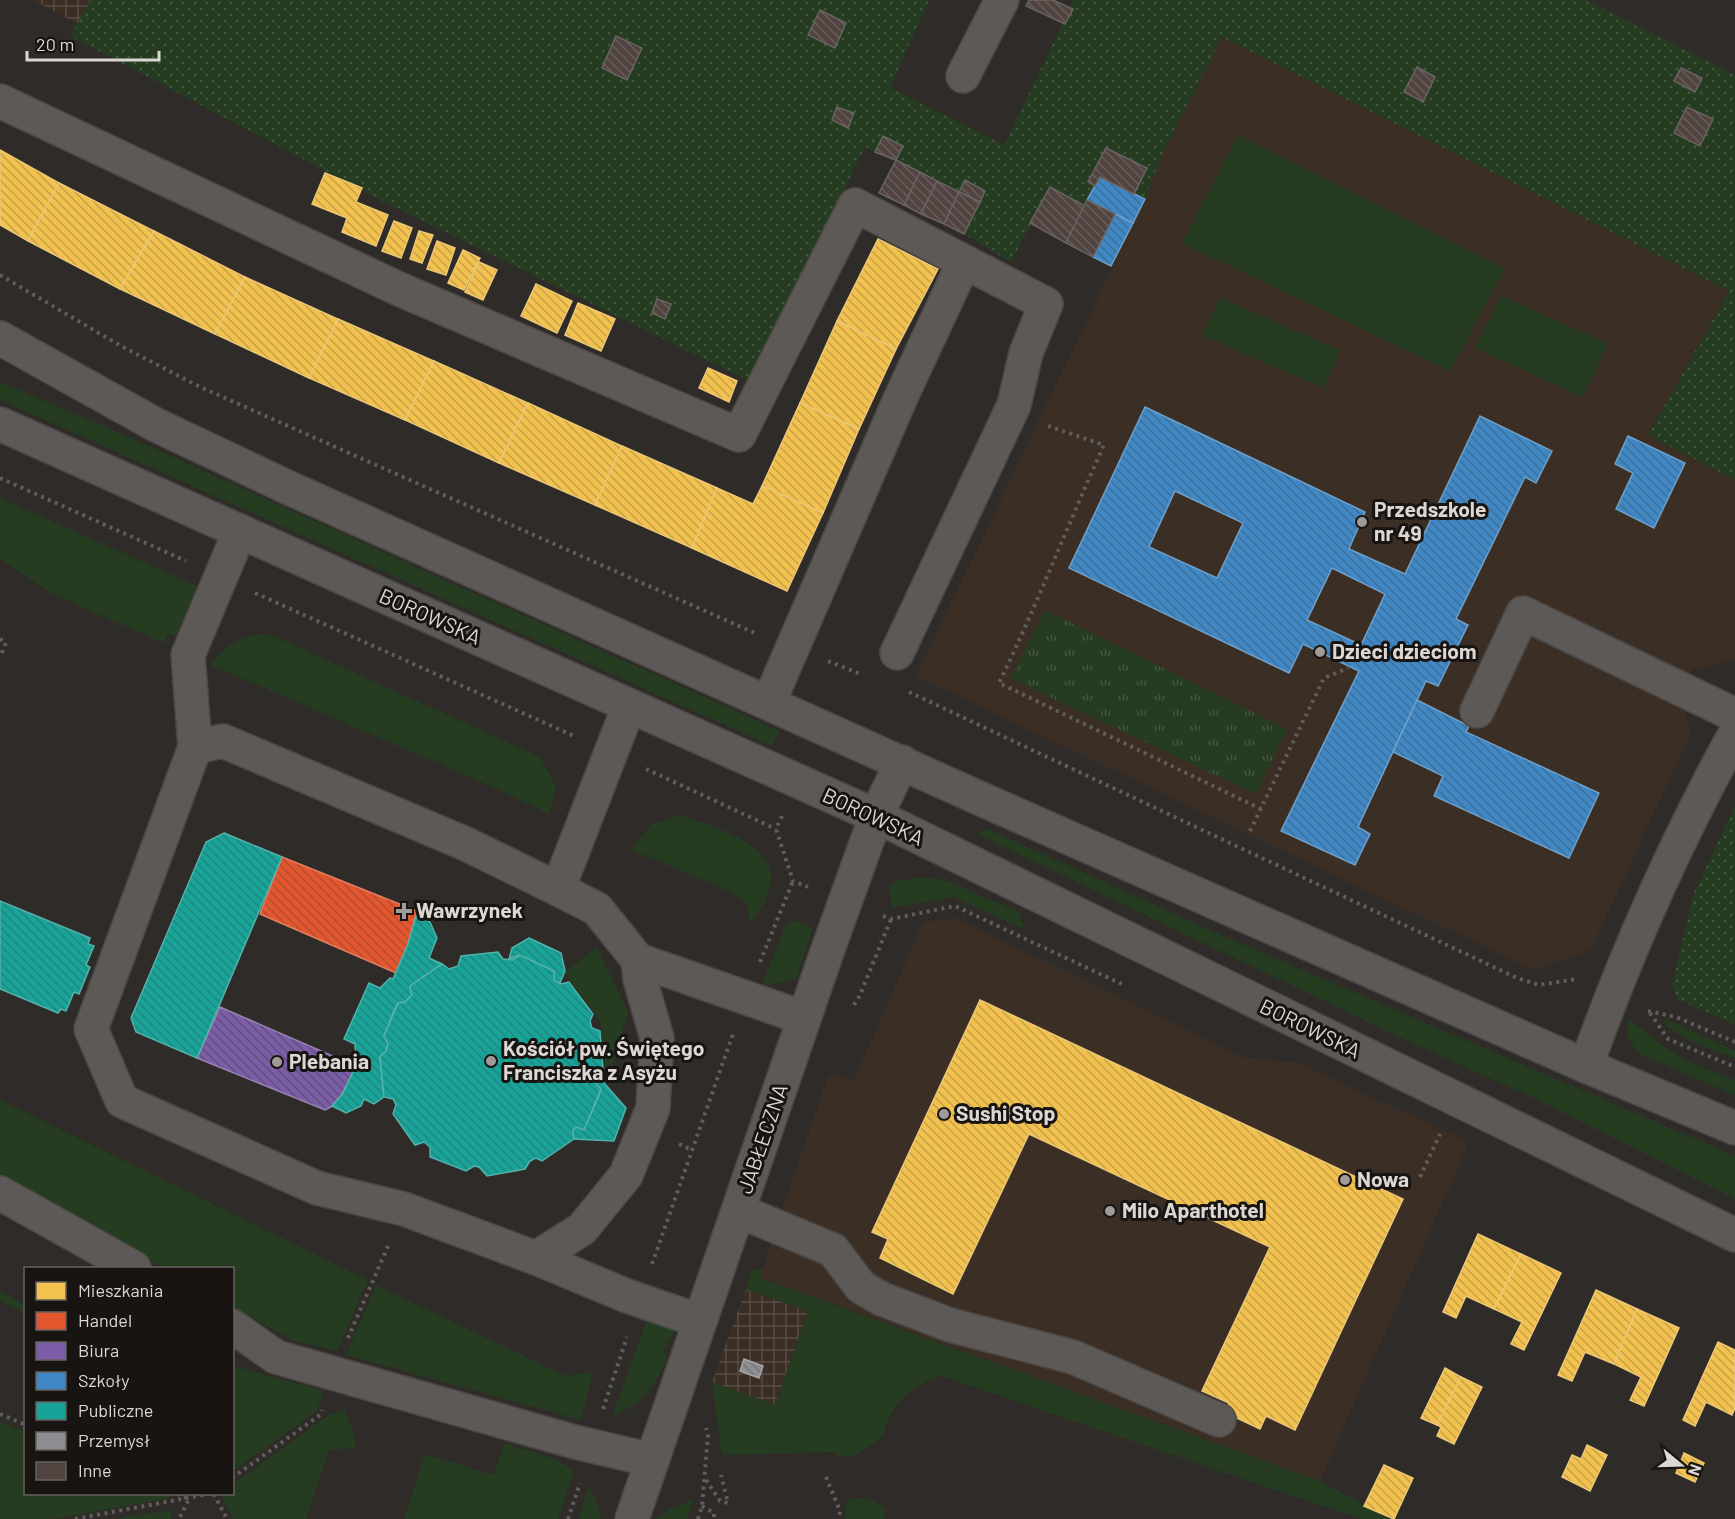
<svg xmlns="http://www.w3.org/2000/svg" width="1735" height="1519" viewBox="0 0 1735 1519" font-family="Barlow,sans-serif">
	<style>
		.built { fill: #3b2e25 }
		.industrial { fill: url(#industrial-grid) }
		.grass { fill: #253c21 }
		.park { fill: url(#park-tufts) }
		.garden { fill: url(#garden-dots) }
		.homes { fill: url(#homes-back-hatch); stroke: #ecc876; stroke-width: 1.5 }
		.shops { fill: url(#shops-back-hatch); stroke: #e27d60; stroke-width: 1.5 }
		.offices { fill: url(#offices-back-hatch); stroke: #9882b4; stroke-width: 1.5 }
		.schools { fill: url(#schools-back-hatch); stroke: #6ea0ca; stroke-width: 1.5; fill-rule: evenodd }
		.public { fill: url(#public-back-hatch); stroke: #52b3aa; stroke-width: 1.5 }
		.industry { fill: url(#industry-back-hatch); stroke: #a5a3a6; stroke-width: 1.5 }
		.building { fill: url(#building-back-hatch); stroke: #686463; stroke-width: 1.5 }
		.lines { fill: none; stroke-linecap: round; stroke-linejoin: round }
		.minor-casing { stroke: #4a4744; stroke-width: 36 }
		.path { stroke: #605d5b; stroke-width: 4; stroke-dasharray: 3 4.5; stroke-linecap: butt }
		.minor { stroke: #5d5957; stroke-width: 33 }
		.poi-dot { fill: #a09b98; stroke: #171411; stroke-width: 2 }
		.labels { text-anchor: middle; stroke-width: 6; stroke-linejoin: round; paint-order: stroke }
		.poi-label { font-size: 21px; font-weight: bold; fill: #ddd7d4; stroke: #171411; text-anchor: start }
		.street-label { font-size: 21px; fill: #ddd7d4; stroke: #171411 }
	</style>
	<defs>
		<pattern id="industrial-grid" width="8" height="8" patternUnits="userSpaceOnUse" patternTransform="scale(1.5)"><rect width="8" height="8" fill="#3b2e25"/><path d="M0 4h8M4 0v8" fill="none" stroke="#574c44"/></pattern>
		<pattern id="park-tufts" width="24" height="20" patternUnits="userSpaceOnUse" patternTransform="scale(1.5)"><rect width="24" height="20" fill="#253c21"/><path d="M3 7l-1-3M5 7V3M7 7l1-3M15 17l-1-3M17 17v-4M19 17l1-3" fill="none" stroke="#445740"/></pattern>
		<pattern id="garden-dots" width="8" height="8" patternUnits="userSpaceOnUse" patternTransform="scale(1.5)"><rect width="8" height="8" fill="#253c21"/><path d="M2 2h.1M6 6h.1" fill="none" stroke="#445740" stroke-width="1.8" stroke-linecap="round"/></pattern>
		<pattern id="homes-back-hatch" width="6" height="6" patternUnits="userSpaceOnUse" patternTransform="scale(1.5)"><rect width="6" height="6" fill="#f2c14e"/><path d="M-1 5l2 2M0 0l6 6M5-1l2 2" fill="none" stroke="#c6a14a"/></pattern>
		<pattern id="shops-back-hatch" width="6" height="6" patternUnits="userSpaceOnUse" patternTransform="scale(1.5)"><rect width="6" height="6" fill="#e4572e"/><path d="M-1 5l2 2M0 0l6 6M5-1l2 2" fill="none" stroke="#b35033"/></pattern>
		<pattern id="offices-back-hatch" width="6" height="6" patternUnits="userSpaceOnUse" patternTransform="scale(1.5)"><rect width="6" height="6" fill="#7b5ea7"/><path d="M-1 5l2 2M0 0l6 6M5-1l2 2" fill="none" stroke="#615079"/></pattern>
		<pattern id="schools-back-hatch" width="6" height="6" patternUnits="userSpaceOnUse" patternTransform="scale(1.5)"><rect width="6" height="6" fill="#3f88c5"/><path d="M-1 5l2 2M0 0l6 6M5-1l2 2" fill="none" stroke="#406f96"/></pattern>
		<pattern id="public-back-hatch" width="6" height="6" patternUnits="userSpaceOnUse" patternTransform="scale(1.5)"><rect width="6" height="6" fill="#17a398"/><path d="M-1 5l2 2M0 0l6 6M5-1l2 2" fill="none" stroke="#24857e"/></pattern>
		<pattern id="industry-back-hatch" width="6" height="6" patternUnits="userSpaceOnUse" patternTransform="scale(1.5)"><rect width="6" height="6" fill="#8d8d92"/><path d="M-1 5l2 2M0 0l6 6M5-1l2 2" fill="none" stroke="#767679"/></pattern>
		<pattern id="building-back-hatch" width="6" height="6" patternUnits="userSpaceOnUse" patternTransform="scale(1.5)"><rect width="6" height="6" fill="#504340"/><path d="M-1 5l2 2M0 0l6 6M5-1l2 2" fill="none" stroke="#695d5b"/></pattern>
	</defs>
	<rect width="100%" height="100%" fill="#2e2b28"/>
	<g class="built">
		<polygon points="1222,37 1729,291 1648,435 1735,480 1735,659 1692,670 1678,696 1684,706 1690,735 1591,950 1533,970 916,676 1145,199 1160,159"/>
		<polygon points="956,918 1243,1057 1299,1063 1466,1141 1468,1145 1320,1481 759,1277 829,1073 854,1080 923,922"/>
	</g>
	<g class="industrial">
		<polygon points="33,0 91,0 78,24"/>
		<polygon points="746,1289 808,1311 775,1405 712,1382"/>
	</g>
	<g class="grass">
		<polygon points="1238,135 1505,268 1450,371 1182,243"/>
		<polygon points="1501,296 1608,344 1582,397 1475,348"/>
		<polygon points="1220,298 1340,350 1324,388 1203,336"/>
		<polygon points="0,382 104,426 780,731 772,746 45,420 0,400"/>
		<polygon points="0,498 201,588 179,637 168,633 163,643 51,593 0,559"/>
		<path d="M264 634 276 637 540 757 556 786 549 814 493 787 211 665C224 646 241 636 264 634Z"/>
		<path d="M681 815C731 833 806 853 753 919L749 921 748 905 731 892 632 850 650 825Z"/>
		<polygon points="987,829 1226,937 1735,1156 1735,1199 1538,1100 1397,1036 977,834"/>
		<polygon points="926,877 947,881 1017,911 1024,925 1021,928 953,897 892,908 889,887 899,880"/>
		<polygon points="795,921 813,928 796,979 761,987 786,924"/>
		<polygon points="597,947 628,1012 607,1083 600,1021 565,973"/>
		<path d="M1627 1019C1645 1028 1657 1044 1675 1054 1693 1065 1715 1072 1735 1080V1095L1639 1054 1628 1038Z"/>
		<path d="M1666 1019 1735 1051V1058C1713 1049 1680 1041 1664 1023Z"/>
		<polygon points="0,1100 368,1280 337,1351 292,1340 233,1307 232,1268 164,1268 0,1177"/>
		<path d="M762 1268 760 1278 1320 1481 1391 1519H1361L941 1376C911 1384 889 1406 883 1437 869 1446 848 1466 832 1452L722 1455 712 1382 775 1405 808 1311 746 1289 751 1271Z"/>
		<polygon points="376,1285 566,1376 593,1372 581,1420 346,1355"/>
		<polygon points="0,1291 25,1305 25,1313 0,1301"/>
		<path d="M649 1315 670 1322 675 1331 663 1352 668 1353C660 1382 641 1407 612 1416Z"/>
		<polygon points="233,1366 324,1391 317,1411 233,1471"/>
		<polygon points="344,1409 352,1427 356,1448 329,1450 306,1519 234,1519 222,1497 224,1494 232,1494 233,1484 327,1416"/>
		<polygon points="0,1421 25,1432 26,1494 169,1494 170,1498 55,1519 0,1519"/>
		<polygon points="504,1443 558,1460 574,1471 558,1519 404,1519 425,1454 494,1475"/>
		<polygon points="589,1486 599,1507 601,1519 578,1519"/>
		<polygon points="856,1498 869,1499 884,1507 885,1519 845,1519 846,1501"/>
		<polygon points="694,1499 687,1519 656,1519 669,1509"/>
		<polygon points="170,1510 172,1519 116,1519"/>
	</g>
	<polygon class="park" points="1045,610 1287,729 1256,794 1011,679"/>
	<g class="garden">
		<polygon points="91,0 929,0 890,88 1004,145 1074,0 1586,0 1735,75 1735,480 1648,435 1729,291 1222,37 1160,159 1145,199 1100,177 1085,206 1050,187 1011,262 964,234 985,190 965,180 959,192 865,147 751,382 388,204 70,36"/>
		<polygon points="1735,806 1735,1024 1678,1000 1672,985 1693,895"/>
	</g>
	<g class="homes">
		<polygon points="0,150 59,183 28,241 0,225"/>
		<polygon points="325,173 362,188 356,202 388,215 376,246 342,232 347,218 312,204"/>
		<polygon points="59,183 154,231 120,289 28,241"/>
		<polygon points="394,221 412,228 401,258 382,251"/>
		<polygon points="154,231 245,277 215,334 120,289"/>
		<polygon points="419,231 433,235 422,263 410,259"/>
		<polygon points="878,239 938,269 896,349 837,321"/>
		<polygon points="437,241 455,248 446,275 427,269"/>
		<polygon points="463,250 480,258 464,290 448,283"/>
		<polygon points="479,262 497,270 483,300 465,292"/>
		<polygon points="245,277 338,319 309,378 215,334"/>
		<polygon points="536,284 572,301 557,333 521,316"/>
		<polygon points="578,303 615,319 601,351 565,335"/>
		<polygon points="338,319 434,361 405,420 309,378"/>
		<polygon points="837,321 896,349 859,429 800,403"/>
		<polygon points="434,361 528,403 499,463 405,420"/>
		<polygon points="708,368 737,381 729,402 699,388"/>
		<polygon points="528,403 622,446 595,505 499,463"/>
		<polygon points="800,403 859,429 823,513 762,486"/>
		<polygon points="622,446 717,488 692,548 595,505"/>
		<polygon points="762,486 823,513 787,591 692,548 717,488 753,504"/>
		<polygon points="980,1000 1403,1199 1295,1430 1266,1416 1260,1429 1224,1412 1229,1403 1202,1391 1270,1247 1029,1134 953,1294 880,1258 888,1239 872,1232"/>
		<polygon points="1478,1234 1521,1254 1494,1309 1466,1296 1456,1318 1443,1312"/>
		<polygon points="1521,1254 1561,1273 1524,1350 1511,1344 1522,1322 1494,1309"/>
		<polygon points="1596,1290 1637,1309 1614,1364 1585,1352 1572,1381 1558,1375"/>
		<polygon points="1637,1309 1679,1328 1644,1406 1630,1400 1641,1377 1614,1364"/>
		<polygon points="1718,1342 1735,1350 1735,1408 1732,1415 1706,1402 1695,1426 1683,1420"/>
		<polygon points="1445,1368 1461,1377 1437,1425 1421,1418"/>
		<polygon points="1461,1377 1482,1387 1454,1444 1437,1436 1441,1427 1437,1425"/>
		<polygon points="1587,1445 1607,1455 1590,1491 1562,1477 1572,1455 1581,1459"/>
		<polygon points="1684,1453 1704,1463 1695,1482 1676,1473"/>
		<polygon points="1384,1465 1413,1478 1394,1519 1364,1506"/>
	</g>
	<polygon class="shops" points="282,857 417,911 408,944 396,973 260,914"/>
	<polygon class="offices" points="220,1007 356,1066 341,1096 331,1107 325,1110 197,1058"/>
	<g class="schools">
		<polygon points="1100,177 1145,199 1133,223 1087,200"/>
		<polygon points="1115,214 1133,223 1111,266 1093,257"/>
		<path d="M1145 407 1365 512 1349 549 1405 574 1480 416 1552 451 1536 483 1525 477 1456 619 1468 625 1438 686 1426 681 1358 827 1370 834 1355 865 1281 831 1359 671 1303 644 1289 673 1069 568ZM1175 491 1243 523 1217 578 1149 547ZM1332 568 1385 594 1361 645 1307 620Z"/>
		<polygon points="1628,436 1685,463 1654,528 1616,509 1633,473 1615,464"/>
		<polygon points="1417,700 1469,726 1466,732 1599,793 1569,858 1434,796 1443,776 1393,752"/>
	</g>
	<g class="public">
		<polygon points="224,833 282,857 197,1058 136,1032 131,1018 206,842"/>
		<polygon points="0,901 90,938 88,944 94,946 86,965 90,967 79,994 74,992 66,1011 61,1009 58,1013 0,989"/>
		<polygon points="416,916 430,922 437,938 429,958 442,964 410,986 412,995 405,1002 398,1003 395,1008 384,1036 388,1044 386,1051 380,1057 384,1097 374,1104 364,1099 361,1106 346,1113 332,1106 343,1093 359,1059 356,1058 355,1044 344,1039 369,983 380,988 390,978 393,979 408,944"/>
		<polygon points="529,938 561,953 565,971 560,983 554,980 554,971 520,955 509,959 512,948"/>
		<polygon points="498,952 503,959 512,960 520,955 554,971 554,980 561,984 569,982 593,1014 590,1021 592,1028 600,1031 603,1069 597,1074 596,1083 601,1089 584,1130 576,1127 573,1131 574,1139 542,1161 536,1158 530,1161 525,1169 487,1176 479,1167 474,1166 466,1171 430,1157 430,1147 424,1142 415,1145 393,1114 396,1105 393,1099 384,1097 380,1057 386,1051 388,1044 384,1036 398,1003 405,1002 412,995 410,986 442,964 449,969 458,966 461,956"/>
		<polygon points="597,1075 626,1108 614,1141 574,1139 573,1130 576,1127 584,1130 600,1093 601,1089 596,1083"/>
	</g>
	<polygon class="industry" points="744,1359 763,1366 759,1378 740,1371"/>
	<g class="building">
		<polygon points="1029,0 1053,0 1073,9 1065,24 1026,6"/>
		<polygon points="820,10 846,23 835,48 808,35"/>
		<polygon points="616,36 642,48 627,80 602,68"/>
		<polygon points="1417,67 1435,77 1423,102 1404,92"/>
		<polygon points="1681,68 1702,78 1695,92 1674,81"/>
		<polygon points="837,107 854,113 848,128 832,120"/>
		<polygon points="1687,107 1713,119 1700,146 1674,133"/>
		<polygon points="883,136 903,146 896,160 875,152"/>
		<polygon points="1106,148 1147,168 1134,194 1100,177 1095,186 1088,182"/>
		<polygon points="896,160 920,172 904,205 879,193"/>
		<polygon points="920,172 937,181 921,214 904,205"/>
		<polygon points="965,180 985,191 980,202 959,192"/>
		<polygon points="937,181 959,192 944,224 921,214"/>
		<polygon points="1050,187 1085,206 1066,243 1030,223"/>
		<polygon points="959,192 980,202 964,234 944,224"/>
		<polygon points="1087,200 1115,214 1093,257 1066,243"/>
		<polygon points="657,299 671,304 665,319 652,313"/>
	</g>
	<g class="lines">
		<defs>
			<g id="minor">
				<polyline points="963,76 1002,0"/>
				<polyline points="0,101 399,289 739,435 855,205 1046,304 1026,353 1014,405 897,653"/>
				<polyline points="0,338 156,425 287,487 988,802 1586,1066 1735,1128"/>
				<polyline points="0,424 876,816 1735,1235"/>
				<polyline points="240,531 188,655 195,747 91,1029 122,1101 317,1188 404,1209 536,1258"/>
				<polyline points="769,702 901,397 964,262"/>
				<polyline points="629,706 558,889 597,909 638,960 804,1018"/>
				<polyline points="1477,711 1523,613 1735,715"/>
				<polyline points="195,747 223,741 466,844 558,889"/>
				<polyline points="638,960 640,979 657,1038 653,1108 626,1175 582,1229 536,1258 627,1296 700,1321"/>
				<path d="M1586 1066C1627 951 1676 841 1735 734"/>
				<polyline points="0,1193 134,1268"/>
				<polyline points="739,1211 833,1250 861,1287 882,1299 950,1325 1073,1357 1219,1420"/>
				<polyline points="232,1326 276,1357 575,1442 652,1460"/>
				<polyline points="632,1519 827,952 876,816 902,762"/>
			</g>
		</defs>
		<use href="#minor" class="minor-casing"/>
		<g class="path">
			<polyline points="0,275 121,346 198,386 757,634"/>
			<path d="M1048 426 1104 445C1068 524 1037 605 999 683L1261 809"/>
			<polyline points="0,478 186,561"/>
			<polyline points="255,593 574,736"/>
			<polyline points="0,639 6,643 0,657"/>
			<polyline points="828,661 863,675"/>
			<polyline points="909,692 1517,978 1539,985 1577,979"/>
			<polyline points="646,769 776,829"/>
			<polyline points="782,816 776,829 793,881 808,887"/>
			<polyline points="1250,831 1324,678 1348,668"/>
			<polyline points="883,916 891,919 955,906 1126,986"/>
			<polyline points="760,962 793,881"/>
			<polyline points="854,1005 860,995 891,919"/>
			<polyline points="1648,1011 1676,1017 1735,1042"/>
			<polyline points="1650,1013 1668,1039 1735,1067"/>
			<polyline points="679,1144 692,1150"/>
			<polyline points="1420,1177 1440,1134"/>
			<polyline points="652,1264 733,1034"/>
			<polyline points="348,1338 388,1246"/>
			<polyline points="603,1409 627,1337"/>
			<polyline points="0,1414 26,1425"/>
			<polyline points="826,1477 840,1511 839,1519"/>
			<polyline points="232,1478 320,1415 322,1410"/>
			<polyline points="706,1480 720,1501 728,1503 721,1475"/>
			<polyline points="177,1494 189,1499 179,1519"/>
			<polyline points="214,1494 227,1519"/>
			<polyline points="702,1506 714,1513 714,1519"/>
			<polyline points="75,1519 208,1494"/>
			<polyline points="568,1519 580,1483"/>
			<polyline points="698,1519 702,1506 708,1436 706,1428"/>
		</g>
		<use href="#minor" class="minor"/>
	</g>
	<g class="poi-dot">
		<circle cx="1362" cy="522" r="6"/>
		<circle cx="1320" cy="652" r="6"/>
		<path d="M401 902h6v6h6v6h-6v6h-6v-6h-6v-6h6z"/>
		<circle cx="491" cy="1061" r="6"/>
		<circle cx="277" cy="1062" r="6"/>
		<circle cx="944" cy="1114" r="6"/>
		<circle cx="1345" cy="1180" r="6"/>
		<circle cx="1110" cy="1211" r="6"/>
	</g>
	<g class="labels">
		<g class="poi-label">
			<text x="1374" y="517">Przedszkole<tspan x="1374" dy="24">nr 49</tspan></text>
			<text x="1332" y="659">Dzieci dzieciom</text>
			<text x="416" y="918">Wawrzynek</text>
			<text x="503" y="1056">Kościół pw. Świętego<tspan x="503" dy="24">Franciszka z Asyżu</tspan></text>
			<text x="289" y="1069">Plebania</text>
			<text x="956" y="1121">Sushi Stop</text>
			<text x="1357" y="1187">Nowa</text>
			<text x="1122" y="1218">Milo Aparthotel</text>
		</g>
		<g class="street-label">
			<text transform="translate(430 617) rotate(24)" y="7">BOROWSKA</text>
			<text transform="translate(873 817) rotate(25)" y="7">BOROWSKA</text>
			<text transform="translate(1310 1029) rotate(26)" y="7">BOROWSKA</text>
			<text transform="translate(763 1139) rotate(-71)" y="7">JABŁECZNA</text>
		</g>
	</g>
	<rect x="24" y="1267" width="210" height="228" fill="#171411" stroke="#66625f" stroke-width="1.5"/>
	<rect x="36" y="1282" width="30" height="18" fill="#f2c14e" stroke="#66625f" stroke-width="1.5"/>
	<text x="78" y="1297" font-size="18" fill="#ddd7d4">Mieszkania</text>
	<rect x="36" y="1312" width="30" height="18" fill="#e4572e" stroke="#66625f" stroke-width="1.5"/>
	<text x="78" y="1327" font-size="18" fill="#ddd7d4">Handel</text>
	<rect x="36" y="1342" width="30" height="18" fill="#7b5ea7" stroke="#66625f" stroke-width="1.5"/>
	<text x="78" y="1357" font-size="18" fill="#ddd7d4">Biura</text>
	<rect x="36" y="1372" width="30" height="18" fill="#3f88c5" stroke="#66625f" stroke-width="1.5"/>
	<text x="78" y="1387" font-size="18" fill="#ddd7d4">Szkoły</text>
	<rect x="36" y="1402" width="30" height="18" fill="#17a398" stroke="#66625f" stroke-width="1.5"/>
	<text x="78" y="1417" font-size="18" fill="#ddd7d4">Publiczne</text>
	<rect x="36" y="1432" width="30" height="18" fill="#8d8d92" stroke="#66625f" stroke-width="1.5"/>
	<text x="78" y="1447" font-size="18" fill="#ddd7d4">Przemysł</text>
	<rect x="36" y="1462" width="30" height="18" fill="#504340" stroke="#66625f" stroke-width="1.5"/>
	<text x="78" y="1477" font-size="18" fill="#ddd7d4">Inne</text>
	<g transform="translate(1681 1465) rotate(109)" stroke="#171411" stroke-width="4.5" paint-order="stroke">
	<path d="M0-4.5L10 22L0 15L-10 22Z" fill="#ddd7d4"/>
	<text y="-9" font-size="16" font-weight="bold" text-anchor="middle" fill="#ddd7d4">N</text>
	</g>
	<path d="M27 51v9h132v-9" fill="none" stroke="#ddd7d4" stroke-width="3"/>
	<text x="36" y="51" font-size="18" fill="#ddd7d4" stroke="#171411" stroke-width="4.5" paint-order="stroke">20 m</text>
</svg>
